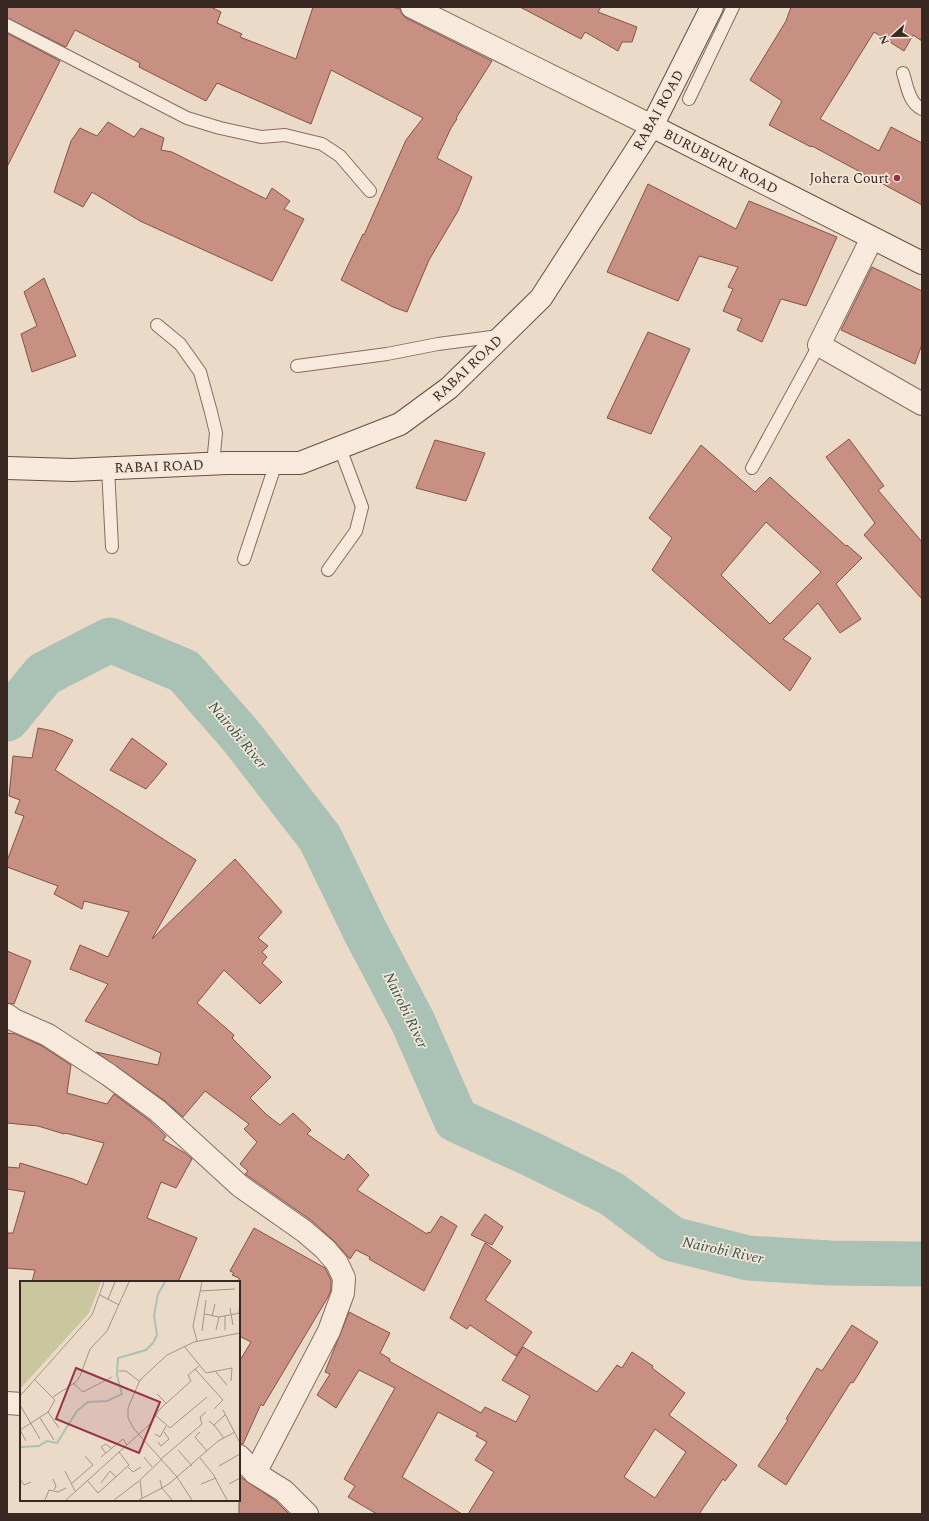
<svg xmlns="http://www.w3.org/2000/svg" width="929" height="1521" viewBox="0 0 929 1521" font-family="Spectral,serif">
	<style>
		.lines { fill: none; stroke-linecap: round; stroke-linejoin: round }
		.river { stroke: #aac1b5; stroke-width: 45 }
		.building { fill: #c79082; stroke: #855246; fill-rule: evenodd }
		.lane-casing { stroke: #876c5f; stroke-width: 14 }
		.street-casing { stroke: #876c5f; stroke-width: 24 }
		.secondary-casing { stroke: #694d42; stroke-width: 24 }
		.lane { stroke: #f7e9dc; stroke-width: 12 }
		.street { stroke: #f7e9dc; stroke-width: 22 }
		.secondary { stroke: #f7e9dc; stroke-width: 22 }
		.poi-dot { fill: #933348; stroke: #f4e6d8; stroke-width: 1.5 }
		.labels { text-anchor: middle; stroke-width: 3.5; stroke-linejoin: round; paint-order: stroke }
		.street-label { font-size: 14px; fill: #392821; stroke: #f4e6d8 }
		.poi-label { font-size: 14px; fill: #392821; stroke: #f4e6d8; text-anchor: end }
		.water-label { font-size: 15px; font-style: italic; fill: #32584d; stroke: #f4e6d8 }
		.inset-river { fill: none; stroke: #aac1b5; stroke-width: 2 }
		.inset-road { fill: none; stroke: #a49386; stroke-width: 1 }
		.view { fill: #933348; fill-opacity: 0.15; stroke: #933348; stroke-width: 2 }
		.inset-edge { fill: none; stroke: #392821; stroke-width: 2 }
	</style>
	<rect width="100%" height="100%" fill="#ecdac9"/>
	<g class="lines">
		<polyline class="river" points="7,719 44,674 110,640 184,671 241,736 320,838 365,931 413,1022 456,1120 531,1154 612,1194 672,1239 748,1258 830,1263 922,1264"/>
	</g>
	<g class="building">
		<polygon points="7,7 211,7 221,12 217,23 242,34 240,37 296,59 313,7 392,7 400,9 402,14 406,18 492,61 456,118 457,119 451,128 437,158 472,177 458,211 429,260 407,312 393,307 341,280 363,234 364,235 406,140 423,118 331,70 311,124 217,83 206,101 139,67 140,63 75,30 66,47 7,18"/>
		<polygon points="520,7 601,7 598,12 637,27 632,42 622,42 618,51 585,32 581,39"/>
		<polygon points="791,7 922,7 922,41 913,35 904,51 874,32 820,119 879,151 891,127 922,143 922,205 812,146 811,147 769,125 782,101 750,80 786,21"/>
		<polygon points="7,33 60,61 7,167"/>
		<polygon points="108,122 134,137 141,128 164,138 161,150 172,152 266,199 272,188 290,201 284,209 304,219 272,281 140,221 92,192 83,207 54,192 71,141 80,128 97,136"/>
		<polygon points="648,184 736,229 749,201 837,237 806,306 781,299 762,342 737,330 742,319 723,311 733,289 728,287 738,267 699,256 678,301 607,272"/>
		<polygon points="872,267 922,291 922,344 915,364 841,330"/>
		<polygon points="44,278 76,356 32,372 21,334 37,326 24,292"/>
		<polygon points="648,332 690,349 651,434 607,418"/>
		<polygon points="849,439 884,486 878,490 922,542 922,599 864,535 875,523 826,457"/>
		<polygon points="435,440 485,453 466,501 416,488"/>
		<path d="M701 445 755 492 770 477 846 546 847 545 862 558 836 584 861 619 840 633 818 603 783 639 811 658 790 691 652 570 672 538 649 518ZM766 522 821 572 770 624 721 575Z"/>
		<polygon points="38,728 53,731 73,740 55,770 196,860 152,939 235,859 282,912 258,938 268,946 262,952 267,957 262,963 282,982 260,1004 224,970 197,1003 234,1035 232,1038 271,1077 250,1098 267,1115 280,1125 293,1113 311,1130 307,1134 344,1160 348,1154 369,1175 357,1190 427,1234 428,1232 430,1233 441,1216 457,1226 424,1291 369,1259 370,1257 356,1250 350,1259 333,1240 312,1221 248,1176 245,1174 248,1171 240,1164 257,1142 244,1129 249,1124 205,1091 183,1117 165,1101 96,1052 158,1065 161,1053 85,1021 108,984 70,969 80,945 108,957 129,912 84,901 82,909 54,894 58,886 7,867 7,861 24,816 15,813 20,800 9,796 13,756 32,758"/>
		<polygon points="132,738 167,764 146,789 110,770"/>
		<polygon points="7,951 31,961 14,1004 7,1003"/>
		<polygon points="7,1033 16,1034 42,1046 71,1065 67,1093 107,1104 114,1094 150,1121 166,1136 163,1140 185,1153 192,1159 176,1188 161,1182 147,1218 197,1238 178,1282 32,1282 35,1270 7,1268 7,1233 13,1233 25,1192 7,1189 7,1167 19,1168 20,1163 73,1179 87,1185 104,1143 65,1133 64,1134 38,1126 7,1123"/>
		<polygon points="485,1214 503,1227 492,1245 471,1235"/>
		<polygon points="254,1228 325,1268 331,1280 331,1290 328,1297 263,1406 261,1404 243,1444 239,1444 239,1362 251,1342 239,1336 239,1278 232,1275 234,1273 230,1271"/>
		<polygon points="485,1243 511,1261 485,1300 532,1332 516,1356 470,1325 467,1329 450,1318"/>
		<path d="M349 1312 390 1333 380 1353 390 1359 389 1361 481 1413 485 1407 516 1422 530 1396 502 1380 523 1347 597 1392 617 1365 622 1368 632 1352 653 1366 652 1368 685 1393 669 1415 737 1465 725 1481 723 1479 699 1514H468L494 1472 475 1460 487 1442 476 1436 478 1433 438 1412 402 1477 462 1514H377L348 1497 355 1486 344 1479 395 1388 359 1370 336 1408 317 1395 330 1374 325 1372ZM655 1429 686 1452 655 1498 624 1477Z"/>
		<polygon points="852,1325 878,1342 853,1383 851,1382 786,1485 758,1466 788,1420 786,1419 817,1368 822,1371"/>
		<polygon points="239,1476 276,1501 289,1514 239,1514"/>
	</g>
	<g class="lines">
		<defs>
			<g id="lane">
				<polyline points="7,25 187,118 220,128 261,137 285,135 322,144 340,156 370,191"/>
				<path d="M903 73C907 86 909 103 922 109"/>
				<polyline points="689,99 733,7"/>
				<polyline points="157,325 180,344 200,372 211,412 216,433 213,464"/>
				<polyline points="297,366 387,354 438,344 499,336"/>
				<polyline points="108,468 112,547"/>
				<polyline points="752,468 819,345"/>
				<polyline points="244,559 276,463"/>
				<polyline points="328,570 356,531 362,507 340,448"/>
			</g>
			<g id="street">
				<polyline points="412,7 652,126"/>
				<polyline points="872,238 819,345 922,404"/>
				<polyline points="7,1015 14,1020 48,1035 109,1075 158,1111 240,1186 304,1231 325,1249 337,1263 344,1278 343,1293 329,1331 255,1473"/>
				<polyline points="7,1403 21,1404"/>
				<polyline points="239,1456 255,1473 284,1491 307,1514"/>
			</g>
			<g id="secondary">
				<polyline points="652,126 922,263"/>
				<polyline points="7,468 72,470 227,463 300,463 400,424 449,388 541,298 652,126 712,7"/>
			</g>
		</defs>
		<use href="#lane" class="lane-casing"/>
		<use href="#street" class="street-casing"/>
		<use href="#secondary" class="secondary-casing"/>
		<use href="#lane" class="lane"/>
		<use href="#street" class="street"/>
		<use href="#secondary" class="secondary"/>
	</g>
	<circle class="poi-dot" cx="897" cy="178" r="4"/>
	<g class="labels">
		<g class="street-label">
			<text transform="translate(658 110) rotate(-61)" y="5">RABAI ROAD</text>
			<text transform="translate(721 161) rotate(27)" y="5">BURUBURU ROAD</text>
			<text transform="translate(467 368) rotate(-43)" y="5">RABAI ROAD</text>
			<text transform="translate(159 466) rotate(-2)" y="5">RABAI ROAD</text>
		</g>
		<g class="poi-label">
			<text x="889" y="183">Johera Court</text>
		</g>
		<g class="water-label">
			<text transform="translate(238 735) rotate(50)" y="5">Nairobi River</text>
			<text transform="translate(406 1010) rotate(64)" y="5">Nairobi River</text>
			<text transform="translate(723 1250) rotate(12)" y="5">Nairobi River</text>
		</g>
	</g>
	<g transform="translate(20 1281)">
		<rect width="220" height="220" fill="#ecdac9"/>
		<path d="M0 1H81L69 32 0 108Z" fill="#cac69e"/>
		<path class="inset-river" d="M0 166 19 165 27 160 37 162 57 130 68 121 87 120 102 113 97 94 98 77 126 69 133 62 137 54 134 34 138 13 145 1"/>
		<path class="inset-road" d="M180 10 215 8M80 14 99 24M88 18 95 1M210 27 213 44M219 32 220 20M185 33 199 36 220 32M192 35 195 23M205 35V49M196 49 199 36M182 50 186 19M177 60 173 45 182 1M164 65 186 92 212 87 211 100M175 88 203 119 194 128M99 90H106L119 100M196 91 207 104M53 102 63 111 92 96M137 113 146 122M0 115 72 34 84 1M33 116 56 101 60 95 70 68 87 50 109 1M0 124 20 158M203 129 220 162M28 131 39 147M135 134 150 147 187 116M20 137 34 159M189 140 194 144 205 134M194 144 204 157M0 149 28 131 35 119 14 98M0 149 6 160M180 151 175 156 187 170M135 153 140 156 146 145M138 161 141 165 149 158 144 151M158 169 172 185M86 172 81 166 86 163 91 167M81 176 103 158 107 164M124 176 132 186M180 177 193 193 207 219M141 178 182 143 180 136 186 131M199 185 220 173M108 186 113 191 121 186M45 190 55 210M0 198 4 204 11 201M33 198 36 205 34 209M67 199 78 212 109 184 99 171M140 199 142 207 150 202 198 160 215 151M81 202 90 190 96 196M51 203 73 184 65 175M181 203 196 197M209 203 220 197M122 217 120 199 141 179M25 219 29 209 38 211 46 207M46 219 130 143 140 128 171 100 168 94 179 85M94 219 119 200M119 219 142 207 152 219M172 219 157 196 114 148 108 137V127L120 99 147 74 174 61 220 52"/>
		<path class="view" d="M56 87 140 121 119 172 36 138Z"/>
		<rect width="220" height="220" class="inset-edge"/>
	</g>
	<rect width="929" height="1521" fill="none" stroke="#392821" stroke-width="16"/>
	<g transform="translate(893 36) rotate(248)" stroke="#f4e6d8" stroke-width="3" paint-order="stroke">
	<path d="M0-3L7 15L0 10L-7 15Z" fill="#392821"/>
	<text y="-6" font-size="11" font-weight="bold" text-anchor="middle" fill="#392821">N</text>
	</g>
</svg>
